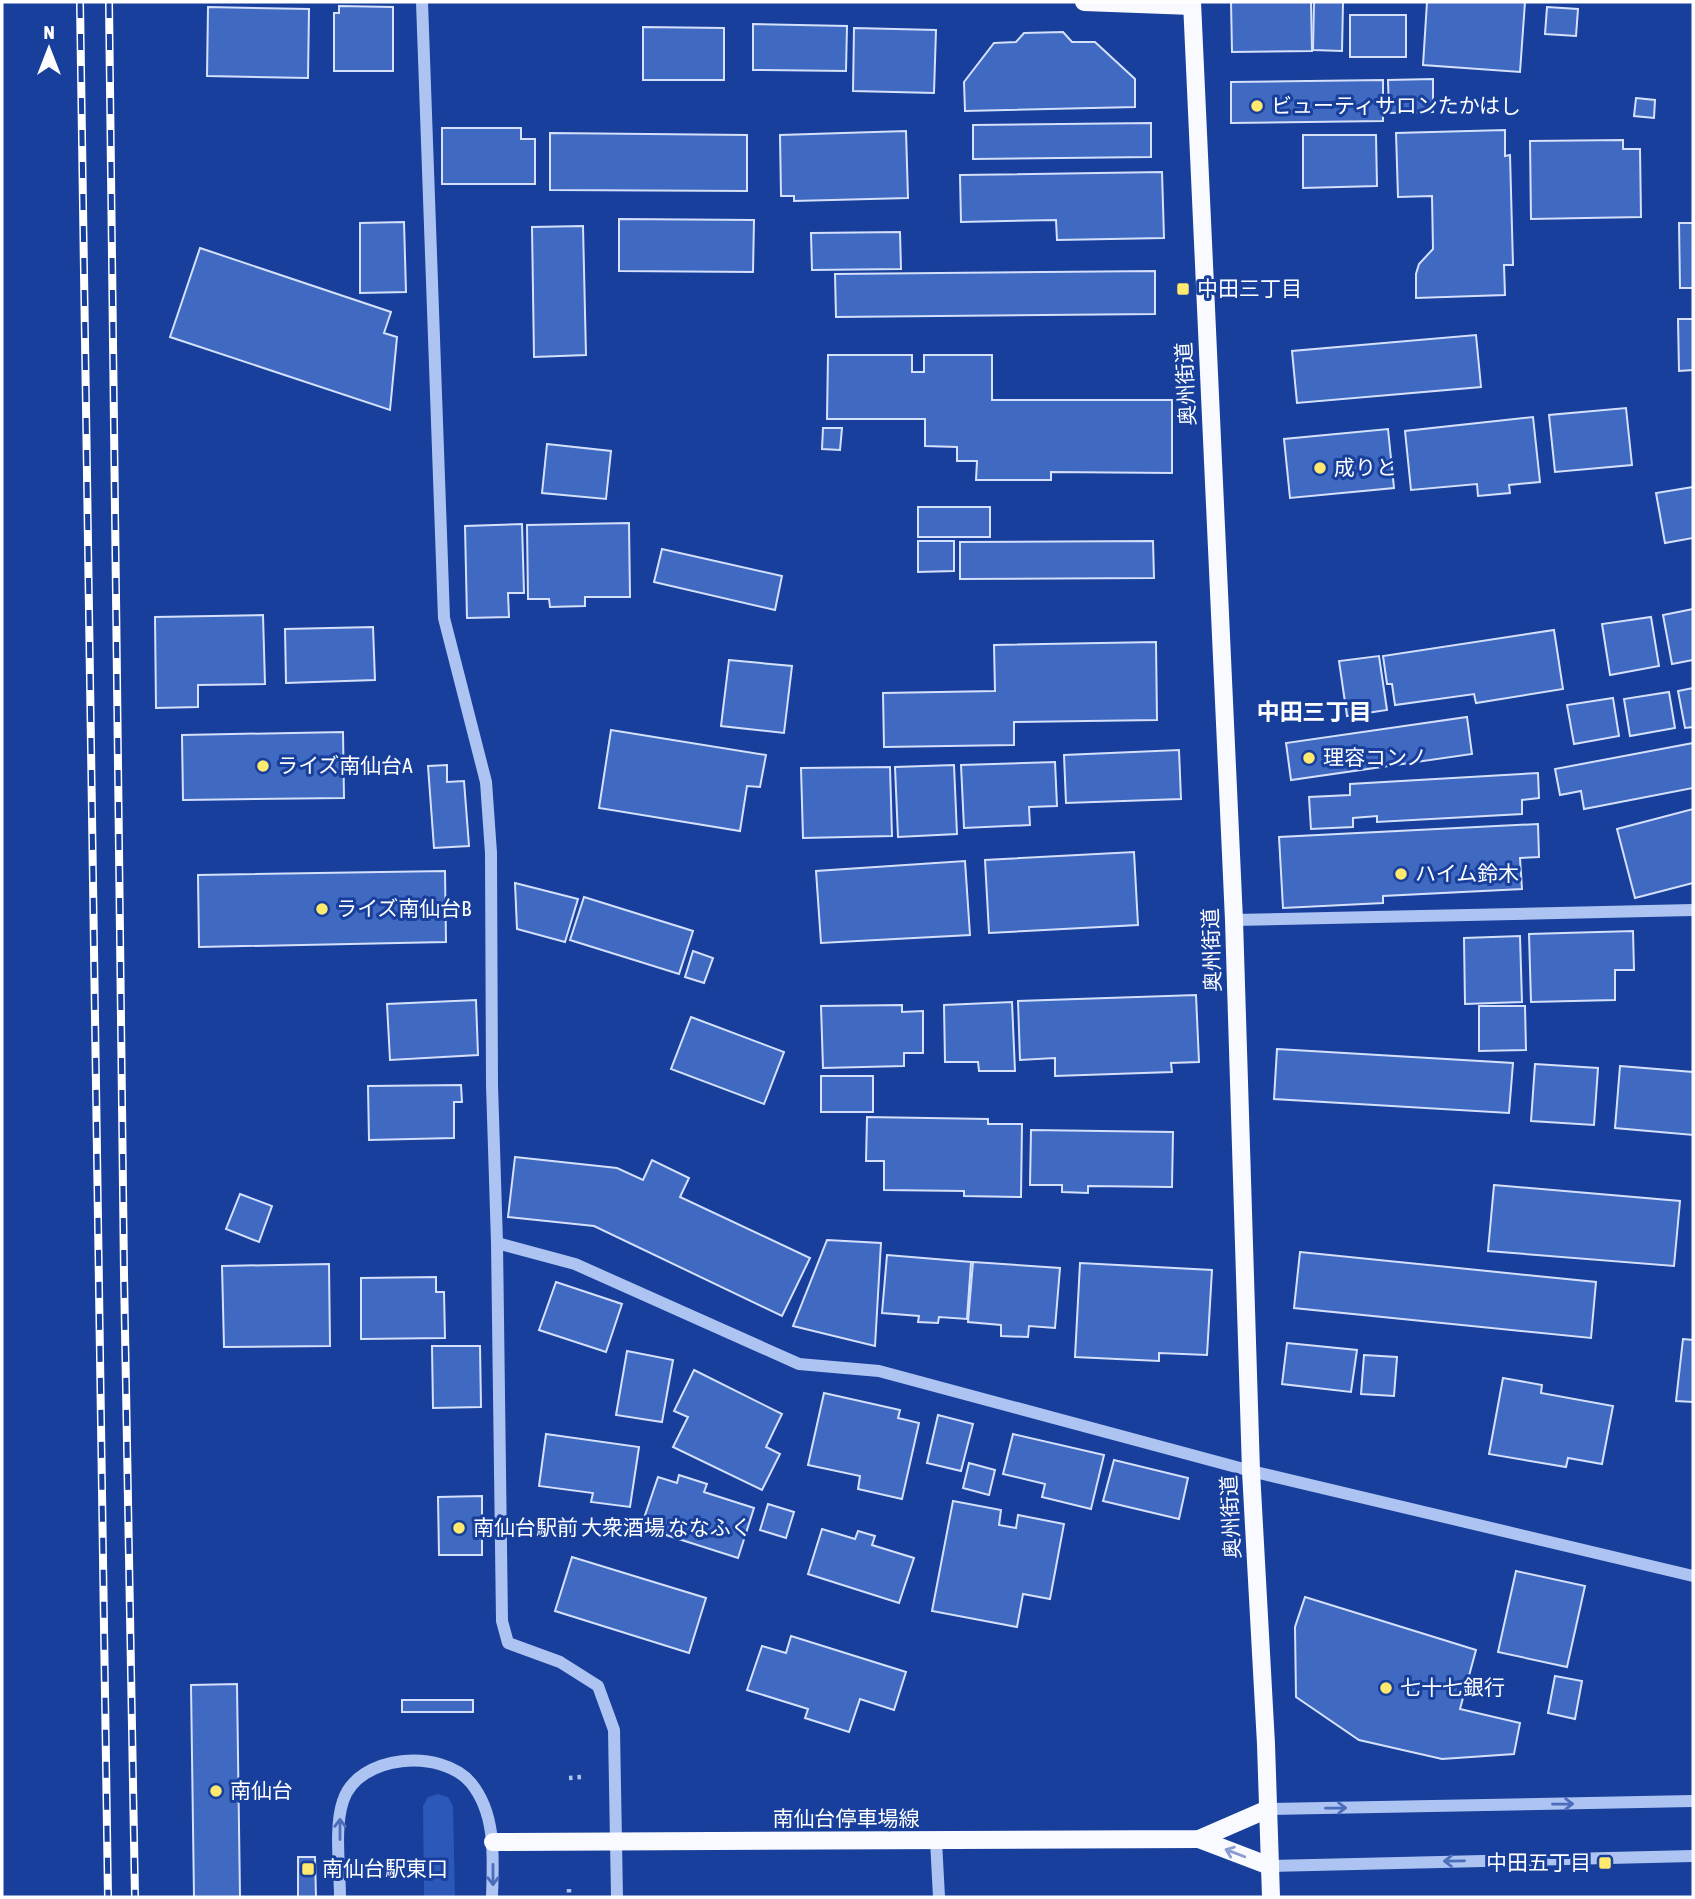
<svg xmlns="http://www.w3.org/2000/svg" width="1695" height="1899" viewBox="0 0 1695 1899" font-family="'Asap Condensed','Noto Sans JP',sans-serif">
	<style>
		.green { fill: #2b58b9 }
		.building { fill: #4069c1; stroke: #d5e1fc; stroke-width: 2 }
		.lines { fill: none; stroke-linecap: round; stroke-linejoin: round }
		.path { stroke: #adc3f2; stroke-width: 4.5; stroke-dasharray: 3.5 5; stroke-linecap: butt }
		.minor { stroke: #adc3f2; stroke-width: 12 }
		.major { stroke: #f8faff; stroke-width: 18 }
		.rail-casing { stroke: #fff; stroke-width: 8 }
		.rail { stroke: #173f9b; stroke-width: 5; stroke-dasharray: 16; stroke-linecap: butt }
		.oneway { stroke: #4c6db9 }
		.oneway2 { stroke: #889ccd }
		.poi-dot { fill: #ffe96e; stroke: #173f9b; stroke-width: 2.5 }
		.labels { text-anchor: middle; stroke-width: 6; stroke-linejoin: round; paint-order: stroke }
		.poi-label { font-size: 21px; fill: #fff; stroke: #173f9b; text-anchor: start }
		.street-label { font-size: 21px; fill: #fff; stroke: #173f9b }
		.neighbourhood-label { font-size: 23px; font-weight: bold; fill: #fff; stroke: #173f9b }
	</style>
	<rect width="100%" height="100%" fill="#173f9b"/>
	<polygon class="green" points="438,1794 448,1797 453,1806 455,1897 424,1897 423,1806 428,1797"/>
	<g class="building">
		<polygon points="1231,2 1311,2 1312,51 1232,52"/>
		<polygon points="1314,2 1343,2 1342,51 1313,50"/>
		<polygon points="1427,2 1525,2 1520,72 1423,65"/>
		<polygon points="339,6 393,7 393,71 334,71 334,13 339,13"/>
		<polygon points="208,7 309,9 308,78 207,76"/>
		<polygon points="1547,7 1578,9 1576,36 1545,34"/>
		<rect x="1350" y="15" width="56" height="42"/>
		<polygon points="753,24 847,26 846,71 753,70"/>
		<polygon points="643,27 724,28 724,80 643,80"/>
		<polygon points="854,28 936,30 934,93 853,91"/>
		<polygon points="1063,32 1072,42 1095,42 1135,79 1135,107 965,111 964,82 994,43 1016,42 1024,33"/>
		<polygon points="1433,79 1433,112 1389,113 1388,80"/>
		<polygon points="1383,80 1383,121 1231,123 1231,82"/>
		<polygon points="1636,98 1655,100 1654,118 1634,116"/>
		<polygon points="1151,123 1151,157 973,159 973,125"/>
		<polygon points="442,128 521,128 521,139 535,139 535,184 442,184"/>
		<polygon points="1505,130 1505,156 1510,155 1513,265 1504,265 1505,295 1416,298 1416,274 1419,264 1433,249 1432,196 1398,197 1396,133"/>
		<polygon points="906,131 908,198 794,201 794,196 781,196 780,135"/>
		<polygon points="550,133 747,135 747,191 550,190"/>
		<polygon points="1303,135 1376,135 1377,186 1303,188"/>
		<polygon points="1623,140 1623,149 1640,149 1641,217 1531,219 1530,141"/>
		<polygon points="1162,172 1164,238 1057,240 1056,220 961,222 960,175"/>
		<polygon points="619,219 754,220 753,272 619,271"/>
		<polygon points="404,222 406,292 360,293 360,223"/>
		<polygon points="1679,223 1693,223 1693,288 1680,288"/>
		<polygon points="583,226 586,355 534,357 532,227"/>
		<polygon points="900,232 901,269 812,270 811,233"/>
		<polygon points="200,248 391,312 384,333 397,337 390,410 170,337"/>
		<polygon points="1155,271 1155,314 836,317 835,274"/>
		<polygon points="1678,319 1693,319 1693,370 1679,371"/>
		<polygon points="1476,335 1481,387 1297,403 1292,351"/>
		<polygon points="828,355 912,355 912,372 924,372 924,355 992,355 992,400 1172,400 1172,473 1051,472 1051,480 976,480 977,461 957,461 957,447 925,446 925,419 827,419"/>
		<polygon points="1626,408 1632,465 1555,472 1549,415"/>
		<polygon points="1533,417 1540,482 1509,485 1510,493 1478,496 1477,484 1411,490 1405,431"/>
		<polygon points="823,428 842,428 840,450 822,449"/>
		<polygon points="1388,429 1394,488 1290,498 1284,439"/>
		<polygon points="547,444 611,451 606,499 542,493"/>
		<polygon points="1693,487 1693,538 1665,543 1656,493"/>
		<rect x="918" y="507" width="72" height="30"/>
		<polygon points="629,523 630,597 585,597 585,606 550,607 549,599 528,599 527,525"/>
		<polygon points="522,524 524,593 508,593 509,617 467,618 465,526"/>
		<polygon points="918,541 954,541 954,571 918,572"/>
		<polygon points="1153,541 1154,578 960,579 960,542"/>
		<polygon points="662,549 782,576 775,610 654,582"/>
		<polygon points="1693,609 1693,660 1672,664 1663,615"/>
		<polygon points="263,615 265,684 198,685 198,707 156,708 155,617"/>
		<polygon points="1651,617 1659,666 1610,675 1602,624"/>
		<polygon points="373,627 375,680 286,683 285,629"/>
		<polygon points="1554,630 1563,689 1476,703 1474,694 1395,705 1392,684 1387,684 1383,656"/>
		<polygon points="1156,642 1157,720 1014,722 1014,745 884,747 883,693 995,691 994,645"/>
		<polygon points="1379,656 1387,710 1347,716 1339,661"/>
		<polygon points="729,660 792,666 784,733 721,726"/>
		<polygon points="1693,688 1693,727 1685,728 1678,691"/>
		<polygon points="1669,692 1675,728 1630,736 1624,699"/>
		<polygon points="1613,698 1619,736 1574,744 1567,705"/>
		<polygon points="1467,717 1472,754 1291,780 1286,743"/>
		<polygon points="611,730 766,755 760,787 747,786 740,831 599,808"/>
		<polygon points="343,732 344,798 183,800 182,735"/>
		<polygon points="1693,743 1693,788 1584,809 1581,791 1560,795 1555,769"/>
		<polygon points="1179,750 1181,799 1066,803 1064,755"/>
		<polygon points="1055,762 1057,806 1029,807 1030,825 964,828 961,765"/>
		<polygon points="447,765 447,782 464,781 469,846 434,848 428,766"/>
		<polygon points="954,765 957,834 898,837 895,767"/>
		<polygon points="890,767 892,836 803,838 801,768"/>
		<polygon points="1538,773 1539,798 1522,800 1522,814 1377,822 1377,816 1353,818 1353,827 1311,829 1309,797 1350,795 1350,784"/>
		<polygon points="1693,809 1693,883 1635,898 1617,829"/>
		<polygon points="1538,824 1539,857 1520,858 1522,889 1383,896 1383,903 1283,908 1279,837"/>
		<polygon points="1134,852 1138,925 989,933 985,860"/>
		<polygon points="965,861 970,935 821,943 816,871"/>
		<polygon points="445,871 446,942 199,947 198,875"/>
		<polygon points="515,883 578,899 565,942 517,929"/>
		<polygon points="584,897 693,931 679,974 570,940"/>
		<polygon points="1633,931 1634,970 1615,970 1615,1000 1531,1002 1529,934"/>
		<polygon points="1520,936 1522,1002 1465,1004 1464,938"/>
		<polygon points="693,951 713,958 704,983 685,977"/>
		<polygon points="1196,995 1199,1062 1171,1063 1172,1072 1055,1076 1055,1058 1020,1060 1018,1001"/>
		<polygon points="476,1000 478,1055 390,1060 387,1004"/>
		<polygon points="1012,1002 1015,1071 979,1071 978,1062 945,1062 944,1005"/>
		<polygon points="902,1005 902,1012 923,1011 923,1053 904,1053 904,1066 823,1068 821,1006"/>
		<polygon points="1479,1006 1525,1006 1526,1050 1479,1051"/>
		<polygon points="691,1017 784,1052 764,1104 671,1069"/>
		<polygon points="1277,1049 1513,1063 1509,1113 1274,1099"/>
		<polygon points="1535,1064 1598,1068 1594,1125 1531,1121"/>
		<polygon points="1620,1066 1693,1072 1693,1135 1615,1128"/>
		<rect x="821" y="1076" width="52" height="36"/>
		<polygon points="461,1085 462,1102 454,1102 454,1138 369,1140 368,1086"/>
		<polygon points="867,1117 988,1119 988,1124 1022,1124 1021,1197 964,1196 964,1191 884,1190 884,1161 866,1161"/>
		<polygon points="1031,1130 1173,1132 1172,1187 1088,1186 1088,1193 1062,1192 1062,1185 1030,1185"/>
		<polygon points="515,1157 617,1168 643,1180 652,1160 689,1178 680,1197 810,1258 782,1316 594,1226 508,1217"/>
		<polygon points="1494,1185 1680,1201 1674,1266 1488,1251"/>
		<polygon points="240,1194 272,1206 259,1242 226,1229"/>
		<polygon points="827,1240 881,1243 875,1346 793,1326"/>
		<polygon points="1300,1252 1596,1282 1591,1338 1294,1308"/>
		<polygon points="887,1255 971,1262 967,1319 939,1317 938,1323 918,1322 919,1316 882,1313"/>
		<polygon points="973,1262 1060,1268 1055,1328 1029,1326 1028,1337 1001,1336 1001,1325 968,1322"/>
		<polygon points="1080,1263 1212,1270 1207,1355 1159,1353 1159,1361 1075,1357"/>
		<polygon points="329,1264 330,1346 224,1347 222,1266"/>
		<polygon points="436,1277 436,1292 444,1292 445,1338 361,1339 361,1278"/>
		<polygon points="556,1282 622,1304 606,1352 539,1330"/>
		<polygon points="1683,1339 1693,1340 1693,1402 1676,1401"/>
		<polygon points="1287,1343 1357,1350 1351,1392 1282,1384"/>
		<polygon points="432,1346 480,1346 481,1407 433,1408"/>
		<polygon points="627,1351 673,1360 662,1422 616,1415"/>
		<polygon points="1364,1355 1397,1357 1394,1396 1361,1394"/>
		<polygon points="694,1370 782,1414 766,1447 780,1454 762,1490 673,1447 688,1417 674,1411"/>
		<polygon points="1503,1378 1542,1385 1541,1393 1613,1406 1602,1464 1568,1458 1566,1467 1489,1454"/>
		<polygon points="824,1393 900,1410 898,1418 919,1423 902,1499 858,1489 860,1476 808,1465"/>
		<polygon points="938,1415 973,1424 961,1471 927,1463"/>
		<polygon points="546,1434 639,1447 630,1507 591,1502 593,1493 539,1486"/>
		<polygon points="1013,1434 1104,1455 1091,1509 1042,1497 1045,1484 1003,1474"/>
		<polygon points="1114,1460 1188,1478 1179,1519 1103,1501"/>
		<polygon points="969,1463 995,1470 989,1495 963,1488"/>
		<polygon points="679,1475 707,1484 704,1492 754,1508 738,1558 641,1527 658,1477 677,1483"/>
		<polygon points="482,1496 482,1555 439,1555 438,1497"/>
		<polygon points="953,1501 1001,1510 999,1525 1016,1528 1018,1515 1064,1524 1050,1599 1023,1594 1017,1627 932,1611"/>
		<polygon points="768,1504 794,1512 786,1538 760,1530"/>
		<polygon points="822,1529 855,1539 858,1531 875,1536 872,1545 914,1558 899,1603 808,1574"/>
		<polygon points="572,1557 706,1598 689,1653 555,1611"/>
		<polygon points="1516,1571 1585,1586 1567,1667 1498,1652"/>
		<polygon points="1305,1597 1476,1650 1460,1709 1520,1723 1514,1754 1442,1759 1359,1740 1296,1697 1295,1627"/>
		<polygon points="791,1636 906,1672 894,1710 860,1699 849,1732 805,1718 808,1709 747,1690 762,1646 786,1653"/>
		<polygon points="1555,1676 1582,1681 1575,1719 1548,1713"/>
		<polygon points="237,1684 240,1897 194,1897 191,1685"/>
		<rect x="402" y="1700" width="71" height="12"/>
		<polygon points="298,1857 315,1857 316,1897 298,1897"/>
	</g>
	<g class="lines">
		<g class="path">
			<polyline points="569,1778 582,1777"/>
			<polyline points="569,1889 569,1897"/>
		</g>
		<g class="minor">
			<polyline points="422,2 444,618 486,782 491,853 492,1085 497,1243 502,1621 508,1643 560,1662 598,1686 614,1730 617,1897"/>
			<polyline points="1234,920 1693,910"/>
			<polyline points="497,1243 575,1264 799,1364 879,1371 1251,1471 1693,1576"/>
			<polyline points="1268,1809 1693,1801"/>
			<polyline points="936,1841 939,1897"/>
			<polyline points="1270,1866 1693,1856"/>
			<path d="M340 1897C340 1869 334 1827 343 1801 358 1754 442 1748 471 1783 497 1815 493 1859 492 1897"/>
		</g>
		<g class="major">
			<polyline points="1084,2 1192,6"/>
			<polyline points="1192,2 1234,920 1251,1471 1266,1744 1271,1897"/>
			<polyline points="1199,1839 1270,1866"/>
			<polyline points="493,1842 1199,1839 1268,1809"/>
		</g>
		<defs>
			<g id="rail">
				<polyline points="80,2 108,1897"/>
				<polyline points="109,2 124,1274 135,1897"/>
			</g>
		</defs>
		<use href="#rail" class="rail-casing"/>
		<use href="#rail" class="rail"/>
	</g>
	<defs><path id="oneway-shaft" d="M-6 0H5M1.5-3L5.5 0L1.5 3" fill="none" stroke-width="1.6" stroke-linecap="round" stroke-linejoin="round" transform="scale(1.75)"/></defs>
	<g class="oneway">
		<use href="#oneway-shaft" transform="translate(1563 1804) rotate(-1)"/>
		<use href="#oneway-shaft" transform="translate(1336 1808) rotate(-1)"/>
		<use href="#oneway-shaft" transform="translate(340 1829) rotate(-90)"/>
		<use href="#oneway-shaft" transform="translate(1454 1861) rotate(179)"/>
		<use href="#oneway-shaft" transform="translate(493 1875) rotate(90)"/>
	</g>
	<use class="oneway2" href="#oneway-shaft" transform="translate(1235 1853) rotate(-159)"/>
	<g class="poi-dot">
		<circle cx="1257" cy="106" r="7"/>
		<rect x="1176" y="282" width="14" height="14" rx="3.5"/>
		<circle cx="1320" cy="468" r="7"/>
		<circle cx="1309" cy="758" r="7"/>
		<circle cx="263" cy="766" r="7"/>
		<circle cx="1401" cy="874" r="7"/>
		<circle cx="322" cy="909" r="7"/>
		<circle cx="459" cy="1528" r="7"/>
		<circle cx="1386" cy="1688" r="7"/>
		<circle cx="216" cy="1791" r="7"/>
		<rect x="1598" y="1856" width="14" height="14" rx="3.5"/>
		<rect x="301" y="1862" width="14" height="14" rx="3.5"/>
	</g>
	<g class="labels">
		<g class="poi-label">
			<text x="1271" y="113">ビューティサロンたかはし</text>
			<text x="1197" y="296">中田三丁目</text>
			<text x="1334" y="475">成りと</text>
			<text x="1323" y="765">理容コンノ</text>
			<text x="277" y="773">ライズ南仙台A</text>
			<text x="1415" y="881">ハイム鈴木</text>
			<text x="336" y="916">ライズ南仙台B</text>
			<text x="473" y="1535">南仙台駅前 大衆酒場 ななふく</text>
			<text x="1400" y="1695">七十七銀行</text>
			<text x="230" y="1798">南仙台</text>
			<text x="1591" y="1870" text-anchor="end">中田五丁目</text>
			<text x="322" y="1876">南仙台駅東口</text>
		</g>
		<g class="street-label">
			<text transform="translate(1186 384) rotate(-93)" y="7">奥州街道</text>
			<text transform="translate(1212 950) rotate(-92)" y="7">奥州街道</text>
			<text transform="translate(1231 1517) rotate(-93)" y="7">奥州街道</text>
			<text x="846" y="1826">南仙台停車場線</text>
		</g>
		<g class="neighbourhood-label">
			<text x="1314" y="720">中田三丁目</text>
		</g>
	</g>
	<rect width="1695" height="1899" fill="none" stroke="#ffffff" stroke-width="7"/>
	<g transform="translate(49 49)" stroke="#173f9b" stroke-width="5" paint-order="stroke">
	<path d="M0-5L12 26L0 18L-12 26Z" fill="#ffffff"/>
	<text y="-10" font-size="19" font-weight="bold" text-anchor="middle" fill="#ffffff">N</text>
	</g>
</svg>
